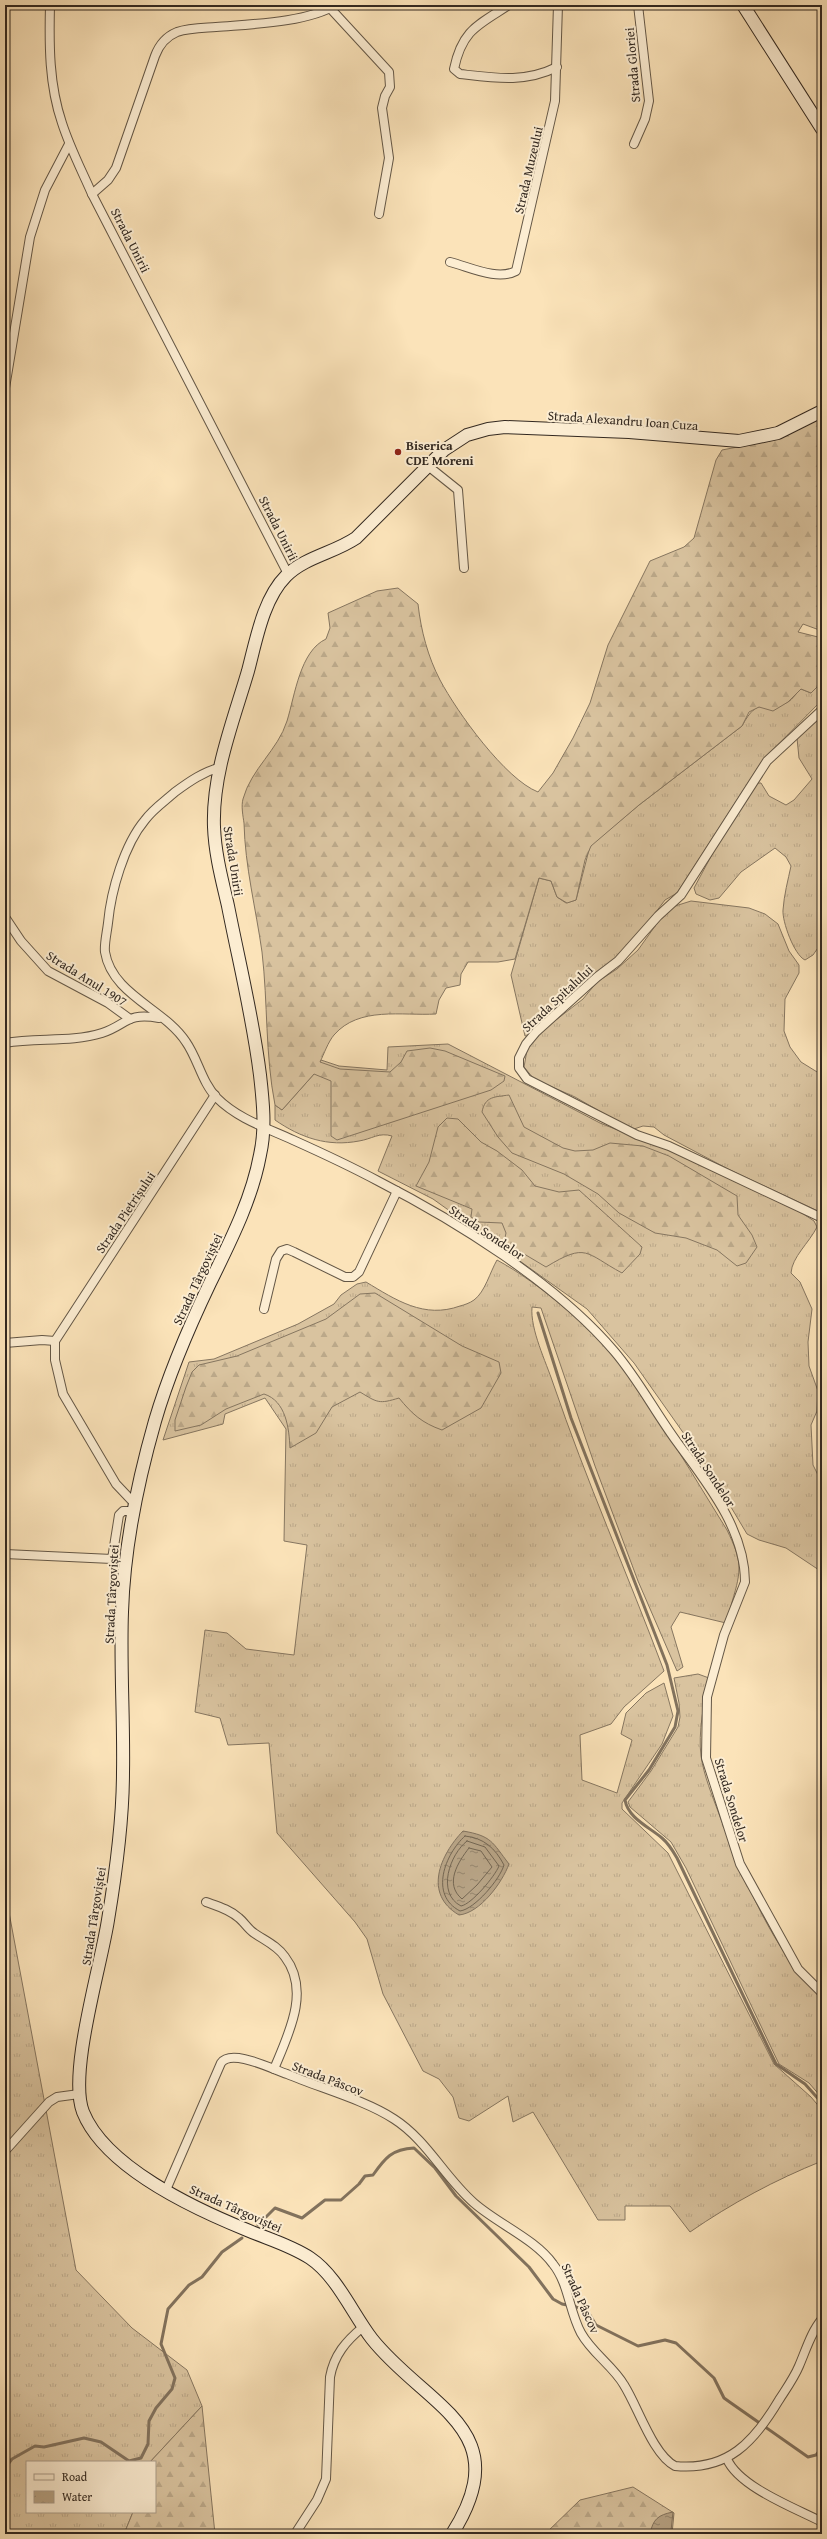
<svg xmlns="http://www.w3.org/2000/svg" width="827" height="2539" viewBox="0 0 827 2539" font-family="'Gentium Book Plus',serif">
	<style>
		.grass { fill: url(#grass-tufts); stroke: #867660 }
		.forest { fill: url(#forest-firs); stroke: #867660 }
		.water { fill: url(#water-ripples); stroke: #82725d }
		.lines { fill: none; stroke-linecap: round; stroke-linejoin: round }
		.shore { stroke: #746652; stroke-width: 1 }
		.stream { stroke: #82725d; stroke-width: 3 }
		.minor-casing { stroke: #645746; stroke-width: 10 }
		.secondary-casing { stroke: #322820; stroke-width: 14 }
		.minor { stroke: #fcedd2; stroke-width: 8 }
		.secondary { stroke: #fcedd2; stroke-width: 12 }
		.poi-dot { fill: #8f2418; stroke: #fcedd2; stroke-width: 1.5 }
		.labels { text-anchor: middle; stroke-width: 4; stroke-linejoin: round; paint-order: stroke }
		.street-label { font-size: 13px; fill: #322820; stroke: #fcedd2 }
		.poi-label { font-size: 13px; font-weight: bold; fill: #322820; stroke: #fcedd2; text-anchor: start }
	</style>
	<defs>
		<pattern id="grass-tufts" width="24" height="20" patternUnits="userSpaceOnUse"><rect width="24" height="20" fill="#d9c39f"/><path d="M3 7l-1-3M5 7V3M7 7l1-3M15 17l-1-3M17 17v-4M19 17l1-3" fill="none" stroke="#bba889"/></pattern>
		<pattern id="forest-firs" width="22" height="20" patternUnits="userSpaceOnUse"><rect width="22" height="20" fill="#d9c39f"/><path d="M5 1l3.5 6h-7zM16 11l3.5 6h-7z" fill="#bba889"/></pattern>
		<pattern id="water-ripples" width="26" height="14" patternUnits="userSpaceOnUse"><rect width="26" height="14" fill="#b7a385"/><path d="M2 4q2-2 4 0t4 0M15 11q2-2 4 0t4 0" fill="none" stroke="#95856c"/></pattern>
	</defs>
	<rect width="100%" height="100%" fill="#fbe3b9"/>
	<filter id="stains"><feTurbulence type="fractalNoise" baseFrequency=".005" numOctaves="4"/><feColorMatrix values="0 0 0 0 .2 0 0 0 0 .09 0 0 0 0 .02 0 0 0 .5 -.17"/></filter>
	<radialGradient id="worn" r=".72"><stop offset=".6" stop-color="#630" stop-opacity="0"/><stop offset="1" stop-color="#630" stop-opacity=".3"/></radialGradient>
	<g class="grass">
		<path d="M822 682V700L762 761 677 893 665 900 627 950 590 978 575 994 546 1014 528 1036H525L511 975 539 878 551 881 557 897 566 903 576 900 590 846 639 805 742 726C759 694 765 713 788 702 792 700 797 692 801 689L811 693Z"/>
		<path d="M822 714V942L813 955 805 960C794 955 782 921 783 910 784 895 788 880 791 866L786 857 775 848 741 872 719 898 710 900 696 894 694 888 715 849 756 783H761L769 796 786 805 794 800 812 779 799 758 797 738Z"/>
		<polygon points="691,901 749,908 765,914 778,924 789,951 799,965 799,973 785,999 784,1031 790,1047 801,1062 822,1075 822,1213 728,1169 664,1135 654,1127 643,1126 634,1129 627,1127 575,1097 534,1079 524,1067 527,1050 534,1037 583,999 597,982 617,969 638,950 658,922 672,907"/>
		<path d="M448 1044 600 1123 668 1150 802 1213 814 1221 817 1227C809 1243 792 1257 791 1273L800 1282 812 1309 808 1342 809 1366 818 1391 817 1411 811 1425 813 1465 822 1483V1572L786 1548 759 1540 747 1534 706 1465 634 1363 587 1309 433 1199 378 1171 392 1136C379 1132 372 1139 359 1141 328 1147 301 1138 275 1120V1105L282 1110 314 1074 321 1060 339 1066 387 1070 388 1047Z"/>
		<path d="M497 1260C538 1282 599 1333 625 1371 662 1422 694 1477 727 1530 742 1561 742 1569 732 1602 730 1609 729 1617 726 1623L680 1612 671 1627 683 1667 677 1671 638 1581 595 1466 541 1308 532 1307C530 1329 546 1362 553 1383 586 1480 628 1575 664 1671L624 1707 611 1724 580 1735 582 1780 617 1793 632 1740 621 1734 626 1713 646 1693 664 1683 673 1716 662 1744 622 1803V1809L668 1853 774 2064 811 2097 822 2110V2161C775 2180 732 2203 690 2232L670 2206H625V2220H598L533 2112 513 2122 508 2096 469 2121 459 2118 453 2097 439 2079 423 2071 383 1994 367 1939 355 1922 277 1833 269 1743 228 1745 220 1718 195 1712 205 1630 227 1633 246 1649 294 1655 307 1545 284 1541 286 1429 265 1398 225 1414 223 1424 163 1440 189 1362 214 1359 298 1324 334 1304 341 1295 357 1284 366 1282C396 1300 424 1319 460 1306 464 1305 470 1303 474 1300 485 1292 490 1272 497 1260Z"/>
		<path d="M698 1674 709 1678C704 1701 698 1733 701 1756 704 1776 712 1795 719 1814 741 1873 774 1955 822 1997V2098L809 2083 779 2064 686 1868 671 1842 630 1807 628 1802 651 1771 678 1727 680 1717 679 1703 674 1678Z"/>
		<polygon points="5,1891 76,2270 132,2328 187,2370 202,2406 150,2462 27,2462 27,2512 133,2512 124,2534 5,2534"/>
	</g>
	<g class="forest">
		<path d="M822 416V631L803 624 798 632 822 638V682L811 693 801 689 788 702 773 711 759 707 749 712 742 726 639 805 591 846 585 860 576 900 567 903 557 897 551 881 539 878 515 959 498 962H468L461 974 460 985 446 988 439 1000 436 1014C402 1016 359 1006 334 1035 328 1042 324 1054 320 1062L340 1069 390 1072 401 1062 407 1051 430 1048 445 1051 505 1076 504 1081 491 1090 337 1140 331 1136V1081L314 1074 282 1110 275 1105C265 1054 268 1003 262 952 256 909 245 867 244 823 243 816 241 806 243 799 251 769 278 750 287 721 295 695 300 651 326 639L330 628 328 613 377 591 398 588 418 604C421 631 428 657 440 680 457 712 505 779 538 792L553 773 573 738 590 703 608 645 650 561 684 547 694 538 716 460 722 450 779 439Z"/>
		<path d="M509 1095 524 1127 563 1148 575 1151 593 1150 610 1143 643 1146 669 1156 737 1196 738 1215 752 1235 757 1247 746 1263 737 1266 717 1250 686 1238 655 1233 619 1213 598 1194 564 1174 512 1153 498 1137 482 1112C485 1096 495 1097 509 1095Z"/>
		<path d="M447 1118 458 1119 481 1142 497 1151 522 1170 535 1186 559 1192 579 1190 642 1247 640 1254 622 1273C585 1253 587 1242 546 1267L504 1242 506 1233 502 1223 479 1222 471 1217 472 1209 416 1186 429 1162 438 1127Z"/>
		<path d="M375 1293 462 1346 499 1362 501 1373 481 1408 442 1430C422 1423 412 1414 399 1398 379 1404 378 1403 360 1392L332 1407 316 1433 290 1448C289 1428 286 1401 264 1394L226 1409 201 1425 175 1431V1420L186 1387 192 1372 199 1365 237 1356 326 1319 360 1294Z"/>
		<polygon points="202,2406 215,2534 124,2534 133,2512 155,2512 155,2462 150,2462"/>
		<polygon points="633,2487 674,2513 672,2534 545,2534 580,2500"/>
	</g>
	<g class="water">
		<path d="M463 1831C492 1836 492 1842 509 1864 502 1883 480 1913 459 1915 423 1894 440 1855 463 1831Z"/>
		<path d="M673 2512 671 2531 667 2534H650C653 2519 658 2515 673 2512Z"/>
	</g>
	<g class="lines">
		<g class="shore">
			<path d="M465 1836C484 1838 495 1848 504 1865 500 1879 475 1909 460 1911 429 1895 445 1854 465 1836Z"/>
			<path d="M467 1841 485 1847 499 1866C495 1876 472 1904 461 1906 436 1893 450 1854 467 1841Z"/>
			<path d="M469 1848 481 1851 492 1867 477 1885 462 1899C444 1884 458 1862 469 1848Z"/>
		</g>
		<g class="stream">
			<path d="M538 1313 571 1418 667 1665 678 1711 675 1727 649 1770 625 1800C628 1818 649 1827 662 1838 668 1843 673 1851 677 1858L776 2064 805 2084 822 2103"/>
			<path d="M258 2225 275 2208 302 2218 325 2200H341L359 2184 365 2176 373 2175C385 2158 392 2149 414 2148L435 2168 456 2196 529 2267 553 2299 562 2304 577 2307 588 2312 596 2325 638 2346 665 2340 676 2343 714 2378 724 2398 731 2403 808 2457 816 2455 822 2448"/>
			<polyline points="5,2468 12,2459 35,2446 44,2447 84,2438 101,2442 129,2461 141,2458 148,2444 149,2421 156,2408 172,2389 175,2378 161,2344 168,2309 189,2285 202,2277 222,2252 242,2238"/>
		</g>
		<defs>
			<g id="minor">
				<path d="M50 5C49 45 49 85 62 123 70 148 82 171 92 194L288 574"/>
				<path d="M509 5C478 25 462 30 454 69L460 74C495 78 525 83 557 67"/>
				<polyline points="330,8 389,72 390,87 385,96 382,108 389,158 379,214"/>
				<polyline points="634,144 645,119 649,101 638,5"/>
				<path d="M92 194 108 180 116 168 155 56C159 45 165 37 177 32 189 28 203 28 216 27 251 24 305 23 336 5"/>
				<path d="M450 262C470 267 497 281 516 271L555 101 558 5"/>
				<polyline points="5,388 30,237 45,190 69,144"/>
				<polyline points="428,466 458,490 464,568"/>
				<polyline points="822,710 767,761 681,895 658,916 618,961 597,977 536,1032 526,1044 519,1058 519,1068 527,1079 637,1135 669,1146 822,1218"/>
				<path d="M221 767C203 772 190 781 175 792 165 801 153 809 145 820 124 845 111 891 108 923 107 932 104 944 105 952 112 995 165 1009 186 1042 198 1059 202 1083 217 1098 238 1119 267 1128 293 1140 322 1153 350 1166 378 1181 456 1221 556 1283 614 1351 638 1379 655 1412 677 1442 706 1482 745 1529 745 1582L724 1635 707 1697 706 1758 740 1864 798 1969 822 1993"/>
				<polyline points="5,917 21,941 48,971 108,1003 130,1019"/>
				<path d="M5 1043C37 1037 70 1043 102 1033 127 1025 126 1012 159 1018"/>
				<polyline points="264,1309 276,1259 281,1251 287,1249 294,1252 345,1277 353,1277 359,1272 397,1191"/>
				<polyline points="5,1343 42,1340 55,1341"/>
				<polyline points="134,1503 116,1484 63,1394 55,1360 55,1341 215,1095"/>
				<polyline points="5,1554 112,1559 119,1515 123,1511 132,1511"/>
				<path d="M206 1902C217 1906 229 1909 239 1918 244 1922 248 1929 254 1933 264 1940 278 1946 285 1957 311 1991 288 2035 274 2069"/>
				<polyline points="5,2151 49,2102 57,2097 79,2094"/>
				<path d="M166 2190 221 2063C231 2048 272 2069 287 2074 320 2088 365 2100 394 2119 427 2140 445 2178 474 2203 498 2224 535 2239 553 2264 569 2284 569 2311 581 2333 592 2353 613 2366 624 2385 638 2407 653 2455 675 2466 728 2471 754 2442 779 2400 786 2389 794 2378 799 2366 806 2350 811 2332 822 2319"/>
				<path d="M727 2459C739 2487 795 2508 822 2522"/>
				<path d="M295 2534 317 2500 326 2479 330 2377C334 2355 346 2341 363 2327"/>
			</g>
			<g id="secondary">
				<polyline points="743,5 822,129"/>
				<path d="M452 2534C519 2429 426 2407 372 2339 352 2313 337 2276 310 2258 290 2245 268 2239 247 2230 195 2209 105 2167 83 2112 68 2073 101 1966 108 1920 116 1872 123 1821 123 1772 124 1719 120 1665 122 1612 124 1546 137 1484 155 1421 169 1373 189 1327 210 1283 230 1242 252 1199 260 1155 266 1129 263 1101 260 1075 253 1018 239 962 228 906 222 880 215 854 214 827 212 774 233 722 248 671 256 641 263 599 286 576 305 557 334 553 356 538L444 450 467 435 488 429 505 427 629 432 739 441 778 433 822 411"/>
			</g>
		</defs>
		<use href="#minor" class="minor-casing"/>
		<use href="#secondary" class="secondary-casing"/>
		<use href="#minor" class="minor"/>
		<use href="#secondary" class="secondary"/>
	</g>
	<circle class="poi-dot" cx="398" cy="452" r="4"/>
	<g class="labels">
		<g class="street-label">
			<text transform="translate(632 65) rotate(-95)" y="5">Strada Gloriei</text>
			<text transform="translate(528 170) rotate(-77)" y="5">Strada Muzeului</text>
			<text transform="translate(131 240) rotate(63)" y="5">Strada Unirii</text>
			<text transform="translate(623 420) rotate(4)" y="5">Strada Alexandru Ioan Cuza</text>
			<text transform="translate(279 528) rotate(63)" y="5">Strada Unirii</text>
			<text transform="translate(234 861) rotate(81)" y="5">Strada Unirii</text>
			<text transform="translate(87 978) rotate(32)" y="5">Strada Anul 1907</text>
			<text transform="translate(557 998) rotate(-43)" y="5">Strada Spitalului</text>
			<text transform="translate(125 1212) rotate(-56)" y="5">Strada Pietrișului</text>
			<text transform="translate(487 1232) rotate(34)" y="5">Strada Sondelor</text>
			<text transform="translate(197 1279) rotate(-65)" y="5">Strada Târgoviștei</text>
			<text transform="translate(709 1469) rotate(57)" y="5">Strada Sondelor</text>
			<text transform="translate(111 1594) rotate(-87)" y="5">Strada Târgoviștei</text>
			<text transform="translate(732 1800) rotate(73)" y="5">Strada Sondelor</text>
			<text transform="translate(93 1916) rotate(-81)" y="5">Strada Târgoviștei</text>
			<text transform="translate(328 2078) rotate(21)" y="5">Strada Pâscov</text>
			<text transform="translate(236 2208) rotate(24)" y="5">Strada Târgoviștei</text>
			<text transform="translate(581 2298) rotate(66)" y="5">Strada Pâscov</text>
		</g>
		<g class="poi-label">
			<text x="406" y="450">Biserica<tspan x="406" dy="15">CDE Moreni</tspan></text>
		</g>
	</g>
	<rect width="827" height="2539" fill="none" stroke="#fbe3b9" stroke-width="20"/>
	<rect x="6" y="6" width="815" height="2527" fill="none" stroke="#322820" stroke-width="2"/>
	<rect x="10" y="10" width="807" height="2519" fill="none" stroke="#322820"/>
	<rect x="26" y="2461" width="130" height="52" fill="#fcedd2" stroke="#ab9e8b"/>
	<rect x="34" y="2474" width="20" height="6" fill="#fcedd2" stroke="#ab9e8b"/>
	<text x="62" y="2481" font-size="12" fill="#322820">Road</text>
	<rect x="34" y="2491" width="20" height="12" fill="url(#water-ripples)" stroke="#ab9e8b"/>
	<text x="62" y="2501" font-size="12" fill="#322820">Water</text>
	<rect width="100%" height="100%" filter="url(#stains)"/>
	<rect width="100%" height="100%" fill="url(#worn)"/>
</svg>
